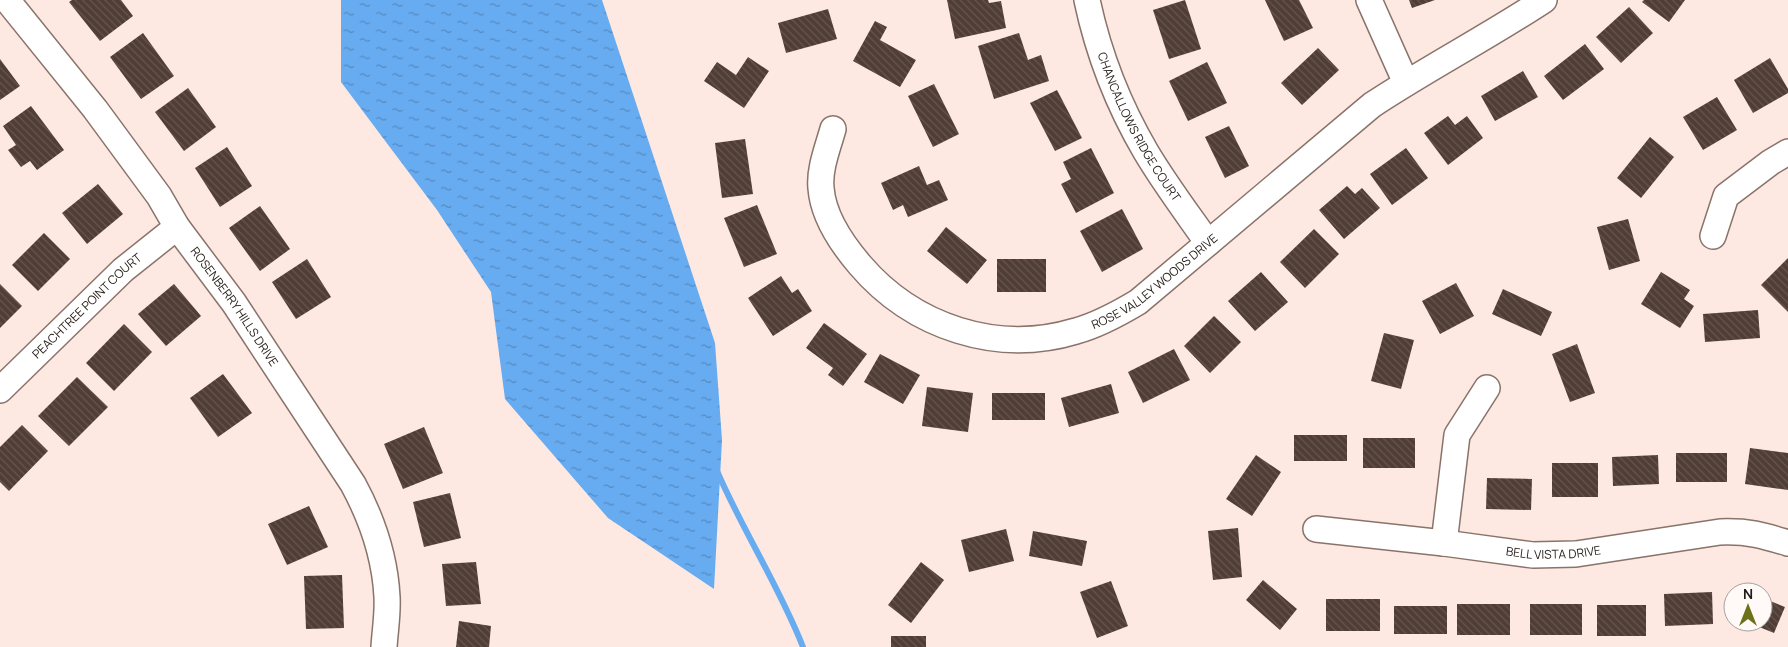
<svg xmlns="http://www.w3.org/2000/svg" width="1788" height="647" viewBox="0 0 1788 647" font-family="Manrope,sans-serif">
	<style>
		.water { fill: url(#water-ripples) }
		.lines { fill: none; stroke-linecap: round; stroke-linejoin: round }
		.stream { stroke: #67abf0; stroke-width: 6 }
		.building { fill: url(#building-back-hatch) }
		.minor-casing { stroke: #89736a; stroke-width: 28 }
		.minor { stroke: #fff; stroke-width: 25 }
		.labels { text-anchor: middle; stroke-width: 5; stroke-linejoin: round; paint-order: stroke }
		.street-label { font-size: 12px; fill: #231b17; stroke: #fffaf8 }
	</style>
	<defs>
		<pattern id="water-ripples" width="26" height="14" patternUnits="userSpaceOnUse" patternTransform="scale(1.25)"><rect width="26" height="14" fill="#67abf0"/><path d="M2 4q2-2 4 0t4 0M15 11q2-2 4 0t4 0" fill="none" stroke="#548ac1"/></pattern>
		<pattern id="building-back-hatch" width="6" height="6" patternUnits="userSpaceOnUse" patternTransform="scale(1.25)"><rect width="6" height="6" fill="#503d35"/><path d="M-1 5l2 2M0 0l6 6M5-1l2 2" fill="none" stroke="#66564f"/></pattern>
	</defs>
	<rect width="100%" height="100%" fill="#fde9e1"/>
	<polygon class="water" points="341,0 602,0 715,343 722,440 714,589 608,518 505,399 491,292 437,210 341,82"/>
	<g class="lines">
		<path class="stream" d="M717 471C743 531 779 586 803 647"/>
	</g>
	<g class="building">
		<polygon points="72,0 121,0 133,16 100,41 69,2"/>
		<polygon points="947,0 988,0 989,3 1001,1 1006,28 955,39"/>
		<polygon points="1185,0 1201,49 1169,59 1153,10"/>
		<polygon points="1265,0 1299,0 1313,28 1284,41"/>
		<polygon points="1409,0 1435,0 1412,8"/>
		<polygon points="1644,0 1685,0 1669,22 1642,2"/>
		<polygon points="1629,7 1653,33 1621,63 1596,37"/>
		<polygon points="828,9 837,39 786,53 778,23"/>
		<polygon points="875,21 887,27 880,40 916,60 900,87 853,61"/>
		<polygon points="143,33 174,76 141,99 110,57"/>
		<polygon points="1019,33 1028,60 1041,55 1049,81 994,99 978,46"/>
		<polygon points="1585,44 1604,69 1563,100 1544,76"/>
		<polygon points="1318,48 1339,70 1302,105 1281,83"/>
		<polygon points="748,57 769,71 744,108 704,81 717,62 736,75"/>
		<polygon points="1770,58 1788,89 1788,93 1753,113 1734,80"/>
		<polygon points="0,59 20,86 0,100"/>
		<polygon points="1207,62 1227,103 1188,121 1169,81"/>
		<polygon points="1523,71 1538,97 1495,121 1481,96"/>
		<polygon points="934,84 959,134 933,147 908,96"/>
		<polygon points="188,88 216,127 184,151 155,112"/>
		<polygon points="1057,90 1082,138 1055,151 1030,103"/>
		<polygon points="1717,97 1737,130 1703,150 1683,117"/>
		<polygon points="31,106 64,150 37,170 30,161 21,167 8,150 16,145 3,126"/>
		<polygon points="1448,116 1455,125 1467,116 1483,138 1448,165 1424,133"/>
		<polygon points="1229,126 1249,166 1225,178 1205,137"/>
		<polygon points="1650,137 1674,157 1641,198 1617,178"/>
		<polygon points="745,139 753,194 722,198 715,143"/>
		<polygon points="227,147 252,186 220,207 195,168"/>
		<polygon points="1091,148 1114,193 1076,213 1061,184 1071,179 1063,162"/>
		<polygon points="1406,148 1428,178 1392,205 1370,174"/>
		<polygon points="919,166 927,185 939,180 948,200 908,217 903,205 893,210 881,183"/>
		<polygon points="98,184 123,214 87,244 62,213"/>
		<polygon points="1347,186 1355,194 1362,188 1380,208 1344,239 1319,210"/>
		<polygon points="757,205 777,254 744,267 724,218"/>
		<polygon points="260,206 290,249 260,271 229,228"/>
		<polygon points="1122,209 1143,249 1102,272 1080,231"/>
		<polygon points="1628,219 1640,261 1609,270 1597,227"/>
		<polygon points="946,227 987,260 967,284 927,251"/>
		<polygon points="1314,229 1339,254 1305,288 1280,262"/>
		<polygon points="44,233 70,259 38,291 12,265"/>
		<polygon points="1788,258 1788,312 1761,285"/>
		<polygon points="307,259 331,297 296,319 272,282"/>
		<rect x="997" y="259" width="49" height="33"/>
		<polygon points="1261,272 1288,302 1255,331 1228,301"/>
		<polygon points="1661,272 1690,290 1684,299 1694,306 1680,328 1641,304"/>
		<polygon points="781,276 792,293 798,289 812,311 773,336 748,298"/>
		<polygon points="1456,283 1474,316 1440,334 1422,301"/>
		<polygon points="0,284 22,306 0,328"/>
		<polygon points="174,284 201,316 166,346 138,314"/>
		<polygon points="1503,289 1552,312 1541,336 1492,314"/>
		<polygon points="1758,310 1760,338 1705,342 1703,314"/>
		<polygon points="1214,316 1241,342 1210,373 1184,346"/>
		<polygon points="824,323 867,354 843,386 828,375 833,368 806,348"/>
		<polygon points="124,324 152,352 114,391 86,363"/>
		<polygon points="1384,333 1414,340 1401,389 1371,381"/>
		<polygon points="1577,344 1595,393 1570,402 1552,354"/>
		<polygon points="1174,349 1190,380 1143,403 1128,372"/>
		<polygon points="880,354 920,375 903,404 864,382"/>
		<polygon points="223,374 252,413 218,437 190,398"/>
		<polygon points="77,377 108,407 69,446 38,416"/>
		<polygon points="1111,384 1119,413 1069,427 1061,398"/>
		<polygon points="927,387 973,393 968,432 922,426"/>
		<rect x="992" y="393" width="53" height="27"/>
		<polygon points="22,425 48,451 9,491 0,482 0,447"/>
		<polygon points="424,427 443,473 403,489 384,444"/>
		<rect x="1294" y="435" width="53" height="26"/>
		<rect x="1363" y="438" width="52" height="30"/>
		<polygon points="1750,448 1788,453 1788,490 1745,484"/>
		<rect x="1676" y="453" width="51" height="29"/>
		<polygon points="1256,455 1281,472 1252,516 1226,499"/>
		<polygon points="1658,455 1659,484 1613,486 1612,457"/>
		<rect x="1552" y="463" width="46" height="34"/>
		<polygon points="1487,478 1532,479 1531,510 1486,509"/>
		<polygon points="450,493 461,538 424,547 413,502"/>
		<polygon points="309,506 328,547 287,565 268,524"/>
		<polygon points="1238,528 1242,577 1213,580 1208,531"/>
		<polygon points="1006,529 1014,561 969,572 961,540"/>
		<polygon points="1033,531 1087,541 1082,566 1029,556"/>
		<polygon points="476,562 481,604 446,606 442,564"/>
		<polygon points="921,562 944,580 911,623 888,605"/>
		<polygon points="342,575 344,628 306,629 304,576"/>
		<polygon points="1263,580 1297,609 1280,630 1246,600"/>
		<polygon points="1111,581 1128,626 1097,638 1080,592"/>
		<polygon points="1712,592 1713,624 1665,626 1664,594"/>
		<polygon points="1733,598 1733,616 1726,614"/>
		<polygon points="1763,598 1785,607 1774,633 1747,622 1763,622"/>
		<rect x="1326" y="599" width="54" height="32"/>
		<rect x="1457" y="604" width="53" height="31"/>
		<rect x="1530" y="604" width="52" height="31"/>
		<rect x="1597" y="605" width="49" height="31"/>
		<rect x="1394" y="606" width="53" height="28"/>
		<polygon points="459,621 491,626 489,647 456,647"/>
		<rect x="891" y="636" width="35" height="11"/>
	</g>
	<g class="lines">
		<defs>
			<g id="minor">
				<path id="s1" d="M7 0 95 109 159 196 177 227 234 303 353 484C372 519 385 557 387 597 388 613 385 631 384 647"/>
				<path id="s2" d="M1087 0C1098 52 1119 106 1146 152 1165 184 1187 213 1208 243"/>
				<polyline points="1369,0 1406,83"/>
				<path id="s3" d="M833 129C828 147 819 169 821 188 823 216 842 244 860 265 913 327 997 355 1076 331 1098 325 1118 314 1138 302L1372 105C1428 68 1488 37 1544 0"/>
				<polyline points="1713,236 1726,196 1771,162 1788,152"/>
				<path id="s4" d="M0 390 123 270 177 227"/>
				<path id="s5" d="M1316 529 1444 543 1533 555 1576 554 1720 532C1748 531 1762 535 1788 543"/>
				<polyline points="1444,543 1457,435 1487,388"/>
			</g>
		</defs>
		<use href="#minor" class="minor-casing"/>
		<use href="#minor" class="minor"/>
	</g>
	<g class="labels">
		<g class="street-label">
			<text dy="4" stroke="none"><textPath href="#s2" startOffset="138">CHANCALLOWS RIDGE COURT</textPath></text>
			<text dy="4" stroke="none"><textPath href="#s3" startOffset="481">ROSE VALLEY WOODS DRIVE</textPath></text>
			<text dy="4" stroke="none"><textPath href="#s4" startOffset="121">PEACHTREE POINT COURT</textPath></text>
			<text dy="4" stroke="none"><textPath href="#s1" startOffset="382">ROSENBERRY HILLS DRIVE</textPath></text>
			<text dy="4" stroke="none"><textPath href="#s5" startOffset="239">BELL VISTA DRIVE</textPath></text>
		</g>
	</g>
	<g transform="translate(1748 607)"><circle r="24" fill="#fffaf8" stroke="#a7a19e"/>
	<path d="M0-4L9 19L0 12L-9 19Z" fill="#6c7219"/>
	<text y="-8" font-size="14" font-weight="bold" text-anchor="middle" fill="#231b17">N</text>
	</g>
</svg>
